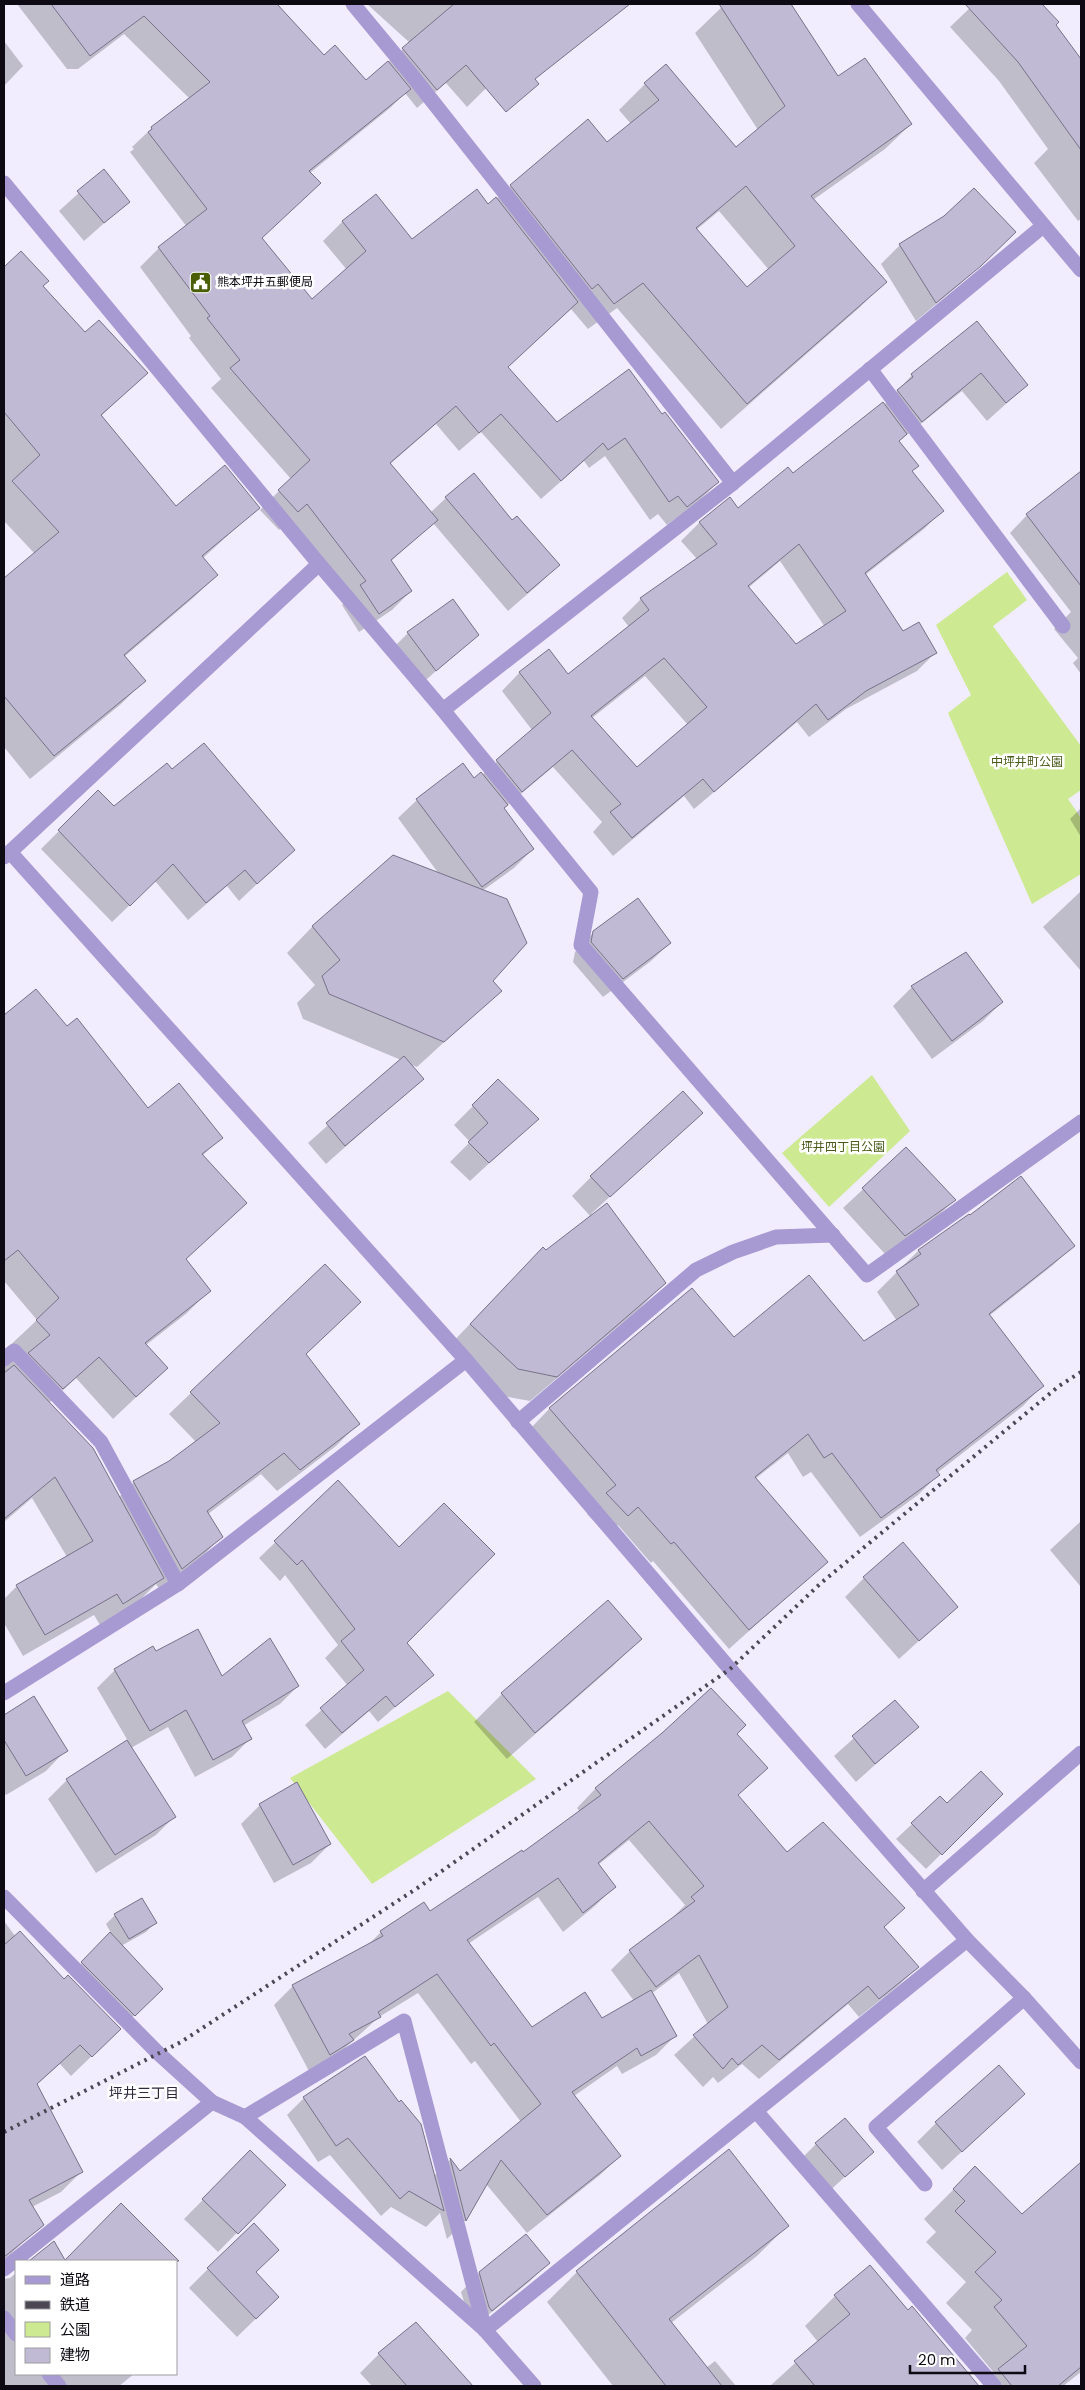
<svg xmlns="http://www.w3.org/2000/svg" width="1085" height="2390" viewBox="0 0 1085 2390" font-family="Poppins,'Noto Sans JP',sans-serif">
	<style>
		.green { fill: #cde991 }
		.shadow { fill: #0003; fill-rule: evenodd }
		.building { fill: #c0bad5; stroke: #77728a; fill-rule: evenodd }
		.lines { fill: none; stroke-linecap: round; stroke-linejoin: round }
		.service { stroke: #a79ad2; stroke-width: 15 }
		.minor { stroke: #a79ad2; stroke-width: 15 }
		.tertiary { stroke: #a79ad2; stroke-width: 15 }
		.rail { stroke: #4b4853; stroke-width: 4; stroke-dasharray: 2.5 5; stroke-linecap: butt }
		.labels { text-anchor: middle; stroke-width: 5; stroke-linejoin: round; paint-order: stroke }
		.poi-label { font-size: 12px; fill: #0d0a13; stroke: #fff; text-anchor: start }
		.park-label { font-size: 12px; fill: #485a18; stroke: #fff }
		.neighbourhood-label { font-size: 14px; fill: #2f293e; stroke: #fff }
	</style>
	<rect width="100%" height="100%" fill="#f1edfe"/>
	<g class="green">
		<polygon points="1007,572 1027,600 993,626 1081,746 1081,790 1068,799 1081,818 1081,874 1032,904 948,713 971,695 936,625"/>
		<polygon points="872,1075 910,1131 829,1207 782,1153"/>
		<polygon points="448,1691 536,1779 372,1884 290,1778"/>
	</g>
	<g class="shadow">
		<path d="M17 4H260L284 28 324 57 366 81 410 43 367 4H512L543 32 467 107 446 83 417 108 405 93 390 108 310 173 261 239 311 301 347 270 323 241 342 222 376 196 412 241 488 206 511 186 607 144 631 124 619 110 645 84 736 148 758 130 695 33 725 4H789L838 78 911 124 885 149 813 200 885 282 859 308 721 429 617 308 588 329 571 309 507 368 557 423 661 416 718 482 699 501 667 525 658 514 650 520 605 456 589 468 584 461 541 499 481 432 459 451 436 424 389 465 430 513 446 498 512 522 558 565 539 584 508 611 433 523 391 561 411 591 392 610 359 632 342 605 347 600 287 522 279 530 258 508 203 558 217 575 193 598 124 657 144 681 121 704 30 779 4 747V579L35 554 4 521V269L21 253 42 286 85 334 146 373 100 417 176 508 225 467 260 510 291 479 211 388 221 379 189 338 191 336 140 267 159 248 187 227 130 152 134 149 132 147 152 128 190 99 124 34 78 69H67ZM719 211 769 270 747 289 696 230Z"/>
		<polygon points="974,4 1041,4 1058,22 1055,25 1081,61 1081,219 1078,221 1034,163 1048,149 999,81 950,27"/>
		<polygon points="4,41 23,66 4,86"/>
		<polygon points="104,170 128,202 84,241 59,211"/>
		<polygon points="945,217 995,251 960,284 916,321 881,264 900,245"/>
		<path d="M976 323 1027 385 987 421 962 391 898 442 917 466 911 472 942 511 924 529 865 575 903 632 935 653 917 671 846 709 809 737 797 722 694 809 684 796 613 856 593 832 602 822 553 767 503 809 533 849 514 868 482 891 492 981 500 991 417 1067 409 1064 422 1079 326 1164 308 1143 401 1060 303 1019 297 1003 315 985 287 953 312 927 393 856 439 874 398 818 417 800 474 780 482 775 532 730 502 691 520 672 568 676 629 627 622 618 641 599 697 559 681 541 700 522 738 510 792 475 884 405 912 375ZM780 561 825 627 796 646 748 588ZM645 676 688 725 637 768 592 718Z"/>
		<polygon points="1078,475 1081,480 1081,674 1073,663 1078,658 1054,629 1071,612 1010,533 1027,515"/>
		<polygon points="408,633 477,634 416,689 389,652"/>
		<polygon points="172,771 293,850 239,901 227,886 188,920 155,881 112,922 41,849 98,792 114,808"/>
		<polygon points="1081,808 1081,837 1070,819"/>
		<polygon points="1081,891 1081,971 1043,927"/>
		<polygon points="594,932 670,943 651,961 603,997 573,962 575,952"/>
		<polygon points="965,954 1002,1002 983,1021 932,1059 893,1006 912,987"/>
		<polygon points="36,990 67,1028 148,1110 221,1138 202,1156 185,1260 209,1291 187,1313 146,1345 167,1368 113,1419 76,1378 49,1403 119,1497 134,1482 169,1462 196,1442 169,1414 191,1393 304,1355 358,1424 336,1446 277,1491 261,1474 208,1514 221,1537 200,1559 160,1590 156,1584 140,1600 100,1625 94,1615 23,1656 4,1623 4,1599 17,1586 67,1557 32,1498 4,1522 4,1351 37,1320 4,1281 4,1017"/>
		<polygon points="498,1081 537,1119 470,1181 450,1162 470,1142 454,1125"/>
		<polygon points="701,1113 591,1214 665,1283 640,1308 530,1401 492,1394 446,1349 518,1274 591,1217 572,1196 591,1177"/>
		<polygon points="906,1149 954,1200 935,1219 885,1254 843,1208"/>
		<polygon points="968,1215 1073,1246 1053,1265 989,1316 1042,1386 1023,1406 937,1473 938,1475 918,1495 860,1537 811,1472 803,1477 788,1453 755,1479 826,1562 729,1649 653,1561 651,1563 618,1525 607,1535 587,1514 596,1505 530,1429 549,1409 692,1289 733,1338 864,1343 897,1321 877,1292 918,1251"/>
		<polygon points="338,1482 405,1642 432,1675 378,1722 369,1711 325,1749 305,1725 348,1686 325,1658 338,1645 285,1575 280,1581 259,1558"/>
		<polygon points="1081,1521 1081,1587 1050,1550"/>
		<polygon points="864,1578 956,1607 899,1659 845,1597"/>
		<polygon points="607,1602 640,1639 612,1667 507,1759 474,1722 502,1694"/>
		<polygon points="155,1653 222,1678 298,1686 280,1704 243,1726 250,1739 232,1757 195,1777 168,1727 131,1748 175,1816 156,1835 96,1873 48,1799 67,1780 128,1741 97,1688 115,1670"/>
		<polygon points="34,1698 66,1750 46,1771 6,1795 4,1792 4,1716"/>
		<polygon points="895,1701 917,1727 856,1782 834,1756"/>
		<path d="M735 1734 766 1767 737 1796 787 1853 903 1908 883 1928 918 1966 898 1986 859 2017 848 2004 759 2079 742 2064 718 2083 713 2077 703 2087 674 2055 708 2024 679 1973 651 1994 675 2036 656 2055 622 2074 617 2066 574 2096 620 2156 600 2175 527 2233 486 2184 465 2221 447 2239 440 2213 426 2227 391 2207 381 2216 330 2155 318 2162 287 2115 304 2098 434 2176 449 2160 460 2172 521 2122 475 2061 471 2064 418 1993 379 2017 333 2059 310 2073 274 2005 293 1986 366 1947 381 1932 424 1904 430 1913 523 1854 580 1812 577 1808 596 1788ZM629 1840 685 1905 673 1917 674 1918 630 1951 611 1970 634 2001 602 2019 531 2029 468 1944 538 1897 563 1932 595 1906 614 1887 598 1865Z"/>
		<polygon points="1001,1794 926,1869 896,1839 940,1798 947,1805"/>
		<polygon points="260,1805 330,1844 311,1863 274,1883 241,1824"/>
		<polygon points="115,1915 155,1923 146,1932 121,1946 162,1989 125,2024 73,1972 111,1933 106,1924"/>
		<polygon points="4,1921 99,2049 71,2076 60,2064 36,2085 81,2172 61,2192 32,2207 42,2225 4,2260"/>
		<polygon points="1024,2094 942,2170 917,2142 936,2123"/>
		<polygon points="816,2144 872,2152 825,2195 797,2163"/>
		<polygon points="250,2152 284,2185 218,2252 184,2219"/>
		<polygon points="1081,2164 1081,2372 1063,2386 982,2386 995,2374 965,2338 972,2330 946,2303 966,2282 926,2242 936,2232 924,2219 975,2168 1022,2215"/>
		<polygon points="121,2204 165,2249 153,2261 65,2261"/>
		<polygon points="787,2226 757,2256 671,2323 706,2368 715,2361 736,2386 613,2386 547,2302 577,2272"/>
		<polygon points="548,2263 529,2282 472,2328 461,2292 480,2272"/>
		<polygon points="208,2269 278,2297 237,2337 189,2288"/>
		<polygon points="16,2273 16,2374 134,2374 119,2386 4,2386 4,2279 10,2278"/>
		<polygon points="835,2296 907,2311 912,2308 977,2386 770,2386 818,2342 805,2326"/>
		<polygon points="379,2354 468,2382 464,2386 372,2386 360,2373"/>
	</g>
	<g class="building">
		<polygon points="51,4 277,4 324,55 335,45 366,80 388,61 411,89 309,171 321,183 262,238 312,299 366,251 342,221 376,194 412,239 477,189 488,204 496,197 578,302 508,367 557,422 629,369 662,414 665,412 719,482 687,507 678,496 669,502 625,438 608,450 603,443 561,481 501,414 479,433 456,406 390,463 438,520 391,560 412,591 379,614 360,585 366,581 307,504 298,512 278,490 310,460 230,368 240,360 207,318 210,316 158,247 207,209 148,132 152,129 151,127 210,82 144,16 90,56"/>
		<polygon points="454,4 630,4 535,79 539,84 506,112 466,65 437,90 402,48"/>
		<path d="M719 4H791L838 76 865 58 912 124 811 196 887 282 747 404 643 283 614 304 598 284 592 289 510 185 588 119 607 142 659 100 644 83 666 64 736 147 785 106ZM746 186 795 246 747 287 696 228Z"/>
		<polygon points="965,4 1042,4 1059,22 1056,25 1081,59 1081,150 1018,62"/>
		<polygon points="104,169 130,202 104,223 77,191"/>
		<polygon points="974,188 1016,232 981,266 936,303 899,244 944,216"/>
		<polygon points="21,251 49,281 43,286 85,332 99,320 148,373 101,415 176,506 225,465 260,508 202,556 218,575 124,655 146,681 54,756 4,696 4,578 59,532 12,481 40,455 4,412 4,267"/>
		<polygon points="977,321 1028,385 1006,403 981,373 922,422 897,390 913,377 911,374"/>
		<path d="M883 402 907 434 899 441 919 466 912 471 944 511 865 573 903 631 919 622 937 653 866 691 828 720 816 704 714 792 703 779 632 838 610 812 621 804 572 750 522 792 496 760 551 713 519 672 549 649 568 674 649 610 640 598 717 544 699 522 730 497 738 508 788 467 793 473ZM799 544 846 611 796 644 748 586ZM664 658 707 707 637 767 591 716Z"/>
		<polygon points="1081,471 1081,586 1026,514"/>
		<polygon points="474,473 512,520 517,516 560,565 527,593 445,497"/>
		<polygon points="453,599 479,635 436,671 407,632"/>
		<polygon points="204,743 295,850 257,884 245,870 206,903 173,864 130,906 58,830 98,790 114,806 167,763 172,769"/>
		<polygon points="463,763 474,778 481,772 508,805 504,808 534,849 482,887 416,799"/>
		<polygon points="393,855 507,899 527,943 493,981 502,991 444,1042 329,994 322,976 340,960 312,926"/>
		<polygon points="638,898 671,943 623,979 591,942 593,931"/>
		<polygon points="966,952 1003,1002 952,1041 911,986"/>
		<polygon points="36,989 67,1026 77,1018 148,1108 179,1083 223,1138 202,1154 247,1203 186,1259 211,1291 145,1343 168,1368 136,1397 99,1357 63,1389 28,1353 50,1335 36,1320 59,1298 18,1250 4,1261 4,1015"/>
		<polygon points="404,1056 424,1079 345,1146 326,1123"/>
		<polygon points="498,1079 539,1119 489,1163 468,1142 488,1123 472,1105"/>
		<polygon points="683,1091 703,1113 610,1197 590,1176"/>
		<polygon points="906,1147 956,1200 905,1236 862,1188"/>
		<polygon points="1021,1176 1075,1246 989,1314 1044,1386 936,1470 940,1475 881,1518 832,1453 824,1458 808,1434 755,1477 828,1562 749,1630 674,1542 671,1544 638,1507 628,1516 606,1493 616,1485 549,1408 692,1288 734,1337 809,1275 864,1341 919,1305 896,1271 921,1254 918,1250 969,1214 970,1215"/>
		<polygon points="607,1203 666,1283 557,1377 518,1369 470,1324 543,1247 546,1250"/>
		<polygon points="325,1264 361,1302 306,1354 360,1424 300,1470 284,1453 207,1511 223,1537 182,1569 133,1481 169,1461 220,1423 190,1392"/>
		<polygon points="14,1365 93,1448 164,1578 123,1604 117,1594 45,1635 16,1585 93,1541 55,1477 4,1519 4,1373"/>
		<polygon points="338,1480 399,1547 444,1503 495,1554 407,1643 434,1675 395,1707 386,1696 342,1733 320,1708 364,1670 341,1641 355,1629 302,1560 297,1565 274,1541"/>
		<polygon points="903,1542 958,1607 919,1641 863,1577"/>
		<polygon points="608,1600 642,1639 535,1733 501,1693"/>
		<polygon points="198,1629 222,1676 270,1638 299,1686 242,1721 252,1739 213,1760 186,1710 150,1731 114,1669 153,1646 156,1651"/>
		<polygon points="711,1688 746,1725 737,1734 768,1768 738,1795 787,1852 823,1822 905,1908 884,1927 919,1967 879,1999 868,1986 779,2060 762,2045 738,2065 732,2058 723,2069 693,2035 728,2007 699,1955 656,1987 629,1950 695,1901 691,1897 704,1886 649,1821 598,1863 616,1887 583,1913 558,1878 467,1940 532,2027 585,1992 602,2018 651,1990 677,2036 641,2056 637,2048 572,2092 621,2156 547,2215 501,2160 466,2221 450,2158 460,2171 541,2104 494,2043 491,2046 437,1974 378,2012 381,2017 349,2034 354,2040 330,2055 292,1985 383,1936 380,1931 424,1902 430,1911 522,1850 523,1852 601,1795 595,1788 662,1733"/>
		<polygon points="34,1696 68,1751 26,1776 4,1740 4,1715"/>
		<polygon points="895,1700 919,1727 875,1764 852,1736"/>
		<polygon points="127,1740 176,1817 115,1855 66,1779"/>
		<polygon points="981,1771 1003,1794 942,1855 911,1823 940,1796 947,1803"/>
		<polygon points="297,1782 331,1844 293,1865 259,1804"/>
		<polygon points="142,1898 157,1923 129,1939 114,1914"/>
		<polygon points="20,1931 64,1979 68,1975 121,2029 92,2057 80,2045 37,2084 83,2172 29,2200 44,2225 4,2257 4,1945"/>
		<polygon points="110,1932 163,1989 135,2016 81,1962"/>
		<polygon points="365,2056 399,2102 401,2100 421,2124 444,2211 409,2191 400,2199 348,2138 336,2146 303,2097"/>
		<polygon points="999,2065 1025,2094 962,2152 935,2122"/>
		<polygon points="845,2118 874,2152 845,2177 815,2143"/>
		<polygon points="729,2149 789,2226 669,2319 722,2386 666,2386 576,2271"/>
		<polygon points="250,2150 286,2185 238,2234 202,2199"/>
		<polygon points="1081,2162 1081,2367 1058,2386 1012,2386 998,2369 1027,2346 994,2307 1002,2300 975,2272 996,2252 955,2211 965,2201 953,2189 975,2166 1022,2214"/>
		<polygon points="121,2203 179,2261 29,2261 54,2241 65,2260"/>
		<polygon points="254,2223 279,2250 256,2272 279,2297 256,2319 207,2268"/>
		<polygon points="526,2234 550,2263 492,2311 489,2307 479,2272"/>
		<polygon points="870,2265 908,2310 912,2306 979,2386 815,2386 794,2361 850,2314 834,2295"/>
		<polygon points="416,2322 473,2386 407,2386 378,2353"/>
	</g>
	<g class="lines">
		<g class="service">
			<polyline points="925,2184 876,2127 1024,1998"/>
			<polyline points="4,2318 16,2334"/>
			<polyline points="49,2374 59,2386"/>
		</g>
		<g class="minor">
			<polyline points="353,4 411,74 733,483"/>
			<polyline points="858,4 1081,270"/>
			<polyline points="4,183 319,564 443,710 591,892 581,945 867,1275 1081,1122"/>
			<polyline points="870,369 1063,626"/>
			<polyline points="443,710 733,483 1043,226"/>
			<polyline points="10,852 319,564"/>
			<polyline points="4,1359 14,1351 101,1442 178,1584"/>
			<polyline points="518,1422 696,1270 733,1252 776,1237 833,1235"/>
			<polyline points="4,1693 178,1584 466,1360"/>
			<polyline points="923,1891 1081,1753"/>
			<polyline points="4,1897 158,2053 212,2102 245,2117 485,2330 534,2386"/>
			<polyline points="756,2111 994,2386"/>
			<polyline points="245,2117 404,2021 485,2330"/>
			<polyline points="4,2269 212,2102"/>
			<polyline points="485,2330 967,1940"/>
		</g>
		<polyline class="tertiary" points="4,857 10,852 466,1360 730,1669 967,1940 1024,1998 1081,2062"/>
		<polyline class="rail" points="4,2132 181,2042 419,1887 730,1669 821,1583 1059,1386 1081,1372"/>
	</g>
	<defs>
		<symbol id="civic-square" viewBox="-11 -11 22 22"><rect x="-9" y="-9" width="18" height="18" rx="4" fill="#4a5e05" stroke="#fff"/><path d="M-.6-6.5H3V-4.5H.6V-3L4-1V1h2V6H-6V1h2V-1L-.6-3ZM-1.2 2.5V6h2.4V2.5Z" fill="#fff"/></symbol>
	</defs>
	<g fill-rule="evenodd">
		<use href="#civic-square" x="188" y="270" width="25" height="25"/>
	</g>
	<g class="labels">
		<g class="poi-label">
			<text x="217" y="286">熊本坪井五郵便局</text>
		</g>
		<g class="park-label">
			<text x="1027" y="766">中坪井町公園</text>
			<text x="843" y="1151">坪井四丁目公園</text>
		</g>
		<g class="neighbourhood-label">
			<text x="144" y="2098">坪井三丁目</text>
		</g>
	</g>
	<rect width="1085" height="2390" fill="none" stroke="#0d0a13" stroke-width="10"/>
	<rect x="15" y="2260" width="162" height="115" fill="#ffffff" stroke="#9e9da1"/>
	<rect x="25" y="2276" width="25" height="8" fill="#a79ad2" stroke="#9e9da1"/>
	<text x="60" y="2285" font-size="15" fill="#0d0a13">道路</text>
	<rect x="25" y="2301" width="25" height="8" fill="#4b4853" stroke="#9e9da1"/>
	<text x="60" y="2310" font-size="15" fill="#0d0a13">鉄道</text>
	<rect x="25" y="2322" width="25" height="15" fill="#cde991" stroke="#9e9da1"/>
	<text x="60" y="2335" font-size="15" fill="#0d0a13">公園</text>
	<rect x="25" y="2348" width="25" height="15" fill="#c0bad5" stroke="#9e9da1"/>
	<text x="60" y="2360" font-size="15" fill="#0d0a13">建物</text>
	<path d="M910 2365v8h115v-8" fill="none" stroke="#0d0a13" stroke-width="2.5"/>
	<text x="918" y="2365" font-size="15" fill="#0d0a13" stroke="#ffffff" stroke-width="4" paint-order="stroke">20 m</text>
</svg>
